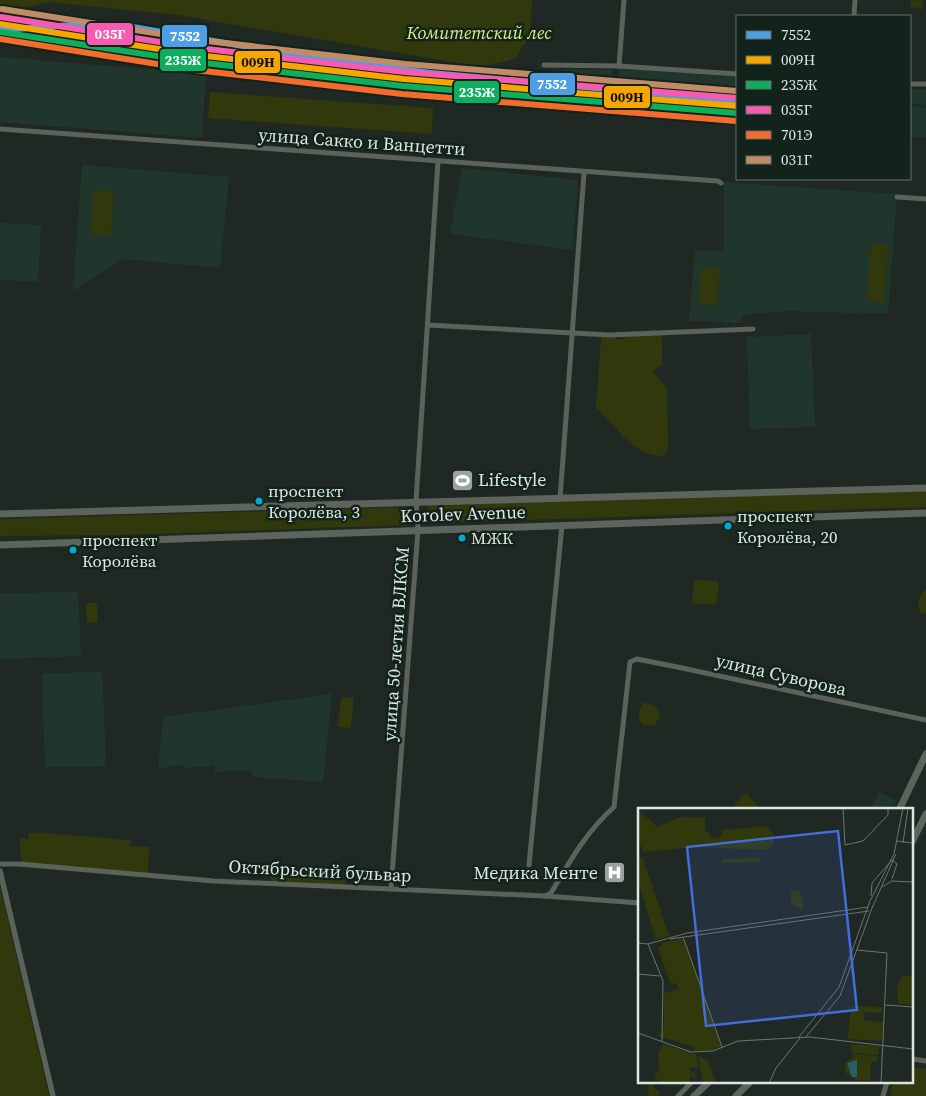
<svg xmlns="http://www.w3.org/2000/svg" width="926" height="1096" viewBox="0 0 926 1096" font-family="'Source Serif 4',serif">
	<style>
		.built { fill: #20362c }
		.green { fill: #30380c }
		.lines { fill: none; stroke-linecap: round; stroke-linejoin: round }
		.minor { stroke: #5b625a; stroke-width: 5 }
		.tertiary { stroke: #5b625a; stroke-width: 5.5 }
		.secondary { stroke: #5c645b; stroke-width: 7 }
		.rail-1-casing { stroke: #12231b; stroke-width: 10 }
		.rail-2-casing { stroke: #12231b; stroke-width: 10 }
		.rail-3-casing { stroke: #12231b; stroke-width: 10 }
		.rail-4-casing { stroke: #12231b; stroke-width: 10 }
		.rail-5-casing { stroke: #12231b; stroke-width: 10 }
		.rail-6-casing { stroke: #12231b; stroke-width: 10 }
		.rail-1 { stroke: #4d9ee5; stroke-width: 6 }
		.rail-2 { stroke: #f7a600; stroke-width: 6 }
		.rail-3 { stroke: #0daf5c; stroke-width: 6 }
		.rail-4 { stroke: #f75aaf; stroke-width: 6 }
		.rail-5 { stroke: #f36c2b; stroke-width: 6 }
		.rail-6 { stroke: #c18c65; stroke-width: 6 }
		.bus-dot { fill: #00a9ce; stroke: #12231b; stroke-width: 2 }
		.labels { text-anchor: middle; stroke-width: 5; stroke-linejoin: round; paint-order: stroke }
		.bus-label { font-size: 17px; fill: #dce7e1; stroke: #12231b; text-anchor: start }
		.park-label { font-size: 18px; font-style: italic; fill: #d9ed83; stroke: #12231b }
		.street-label { font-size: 18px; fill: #dce7e1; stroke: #12231b }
		.poi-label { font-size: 18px; fill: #dce7e1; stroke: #12231b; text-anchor: start }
		.inset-road { fill: none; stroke: #6b7470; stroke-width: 1 }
		.view { fill: #436dda; fill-opacity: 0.15; stroke: #436dda; stroke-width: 2.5 }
		.inset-edge { fill: none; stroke: #dce7e1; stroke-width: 2.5 }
		.line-badge { stroke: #12231b; stroke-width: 2 }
		.badge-label { font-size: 14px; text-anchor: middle; font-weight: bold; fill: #fff }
		.pale-badge-label { font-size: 14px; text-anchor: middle; font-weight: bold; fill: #111 }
	</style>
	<rect width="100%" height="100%" fill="#202824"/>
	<g class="built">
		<polygon points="0,57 206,74 202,138 0,122"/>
		<polygon points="619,68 737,77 737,93 633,87 737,94 737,124 611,115 613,104 583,102 585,85 561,83 562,69 612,70 610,86 618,87"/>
		<polygon points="910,89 926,90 926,105 910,104"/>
		<polygon points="910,106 926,108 926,138 910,137"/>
		<polygon points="82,165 229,177 220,268 123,259 73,291"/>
		<polygon points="462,168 578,180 572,250 450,234"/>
		<polygon points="724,182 897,194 888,314 786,311 742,315 741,323 689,321 695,251 724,251"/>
		<polygon points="0,223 41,225 38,282 0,280"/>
		<polygon points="811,334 815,427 750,429 747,337"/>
		<polygon points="78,591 81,656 0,659 0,594"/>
		<polygon points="102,671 106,766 45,767 42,674"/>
		<polygon points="332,694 323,782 252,777 251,770 215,772 214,765 188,768 177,765 158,769 163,717"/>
		<polygon points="879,792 897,801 892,810 870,810"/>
	</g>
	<g class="green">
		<polygon points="0,0 532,0 530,35 515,59 480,67 178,15 50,2 17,9 0,8"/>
		<polygon points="911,0 924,1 922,9 910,7"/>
		<polygon points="210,92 433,108 432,134 208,118"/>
		<polygon points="94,190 114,191 111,235 91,234"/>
		<polygon points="871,244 888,245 884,302 867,300"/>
		<polygon points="702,266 720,268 717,305 698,303"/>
		<path d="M655 329 662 338V364L653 371 667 389 668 451 663 456C630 455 620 428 596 408L601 338 604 334H611L618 340Z"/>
		<polygon points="926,490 926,507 428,523 427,505"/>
		<polygon points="409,507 410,520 408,525 121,535 0,536 0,519"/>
		<polygon points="694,580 719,581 716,605 692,603"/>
		<path d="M926 589V614L920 612C917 603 918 594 926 589Z"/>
		<polygon points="86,603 97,603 98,622 87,623"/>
		<polygon points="341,697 354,698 351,728 338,727"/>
		<path d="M644 702 654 706 660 712 658 720 654 726 643 725C637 716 637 710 644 702Z"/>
		<polygon points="746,793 762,810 734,810 735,804"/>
		<polygon points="29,832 130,840 130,846 149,847 148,873 21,863 20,838 28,839"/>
		<polygon points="270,875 345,880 345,886 271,882"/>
		<polygon points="0,884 1,890 49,1096 0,1096"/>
		<polygon points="912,1067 926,1069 926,1096 890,1096 893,1082 912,1082"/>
		<polygon points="649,1082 661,1094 658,1096 648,1096"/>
	</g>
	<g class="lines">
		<g class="minor">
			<polyline points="854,16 855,0"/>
			<polyline points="544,65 619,66 737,74"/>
			<polyline points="619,66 624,0"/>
			<polyline points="910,84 926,84"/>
			<polyline points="0,129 718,181 721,183"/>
			<polyline points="897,197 926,199"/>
			<polyline points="428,325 610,335 753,329"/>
			<polyline points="560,499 584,173"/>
			<polyline points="0,864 19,864 214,881 545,896 640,903"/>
			<polyline points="529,865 562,525"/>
			<polyline points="391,889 418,530 416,501 438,161"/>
			<path d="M546 896 551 893C570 861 586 832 614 807L630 662 637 659 682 668 926 720"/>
			<polyline points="912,1059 926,1061"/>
			<polyline points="678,1096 692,1082"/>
			<polyline points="883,1096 887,1082"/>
		</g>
		<polyline class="tertiary" points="0,871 53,1096"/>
		<g class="secondary">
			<polyline points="0,514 926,488"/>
			<polyline points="0,545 926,513"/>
			<polyline points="899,810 926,754"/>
			<polyline points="912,842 926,814"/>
			<polyline points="694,1096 709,1082"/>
			<polyline points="736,1096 750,1082"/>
		</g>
		<defs>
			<polyline id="rail-1" points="0,30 73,25 133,27 307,57 431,73 737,101"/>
			<polyline id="rail-2" points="0,24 197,55 404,79 737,106"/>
			<polyline id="rail-3" points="0,32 196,62 403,86 736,113"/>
			<polyline id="rail-4" points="1,17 198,48 405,72 737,98"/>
			<polyline id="rail-5" points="0,39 195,70 402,94 736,121"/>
			<polyline id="rail-6" points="2,9 199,40 405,64 737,91"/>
		</defs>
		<use href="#rail-1" class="rail-1-casing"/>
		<use href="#rail-2" class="rail-2-casing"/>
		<use href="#rail-3" class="rail-3-casing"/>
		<use href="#rail-4" class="rail-4-casing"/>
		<use href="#rail-5" class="rail-5-casing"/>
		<use href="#rail-6" class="rail-6-casing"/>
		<use href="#rail-1" class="rail-1"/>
		<use href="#rail-2" class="rail-2"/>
		<use href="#rail-3" class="rail-3"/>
		<use href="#rail-4" class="rail-4"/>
		<use href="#rail-5" class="rail-5"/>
		<use href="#rail-6" class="rail-6"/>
	</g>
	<defs>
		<symbol id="stadium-square" viewBox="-11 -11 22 22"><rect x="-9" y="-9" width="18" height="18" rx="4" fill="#9aa49f" stroke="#12231b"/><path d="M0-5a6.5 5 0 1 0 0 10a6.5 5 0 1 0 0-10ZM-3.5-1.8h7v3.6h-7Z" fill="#fff"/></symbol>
		<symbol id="hospital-square" viewBox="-11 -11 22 22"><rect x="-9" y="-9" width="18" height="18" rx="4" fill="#9aa49f" stroke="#12231b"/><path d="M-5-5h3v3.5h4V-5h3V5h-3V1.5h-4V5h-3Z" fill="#fff"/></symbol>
	</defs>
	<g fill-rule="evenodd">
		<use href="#stadium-square" x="450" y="468" width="25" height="25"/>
		<use href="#hospital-square" x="602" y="860" width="25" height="25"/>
	</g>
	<g class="bus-dot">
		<circle cx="259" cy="501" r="4.5"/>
		<circle cx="728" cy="526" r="4.5"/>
		<circle cx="462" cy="538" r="4.5"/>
		<circle cx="73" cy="550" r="4.5"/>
	</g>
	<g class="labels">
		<g class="bus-label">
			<text x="268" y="497">проспект<tspan x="268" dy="21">Королёва, 3</tspan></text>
			<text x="737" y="522">проспект<tspan x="737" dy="21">Королёва, 20</tspan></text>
			<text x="471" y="544">МЖК</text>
			<text x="82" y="546">проспект<tspan x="82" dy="21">Королёва</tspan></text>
		</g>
		<g class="park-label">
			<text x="479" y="39">Комитетский лес</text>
		</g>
		<g class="street-label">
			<text transform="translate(362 142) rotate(4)" y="6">улица Сакко и Ванцетти</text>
			<text transform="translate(463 514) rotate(-2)" y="6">Korolev Avenue</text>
			<text transform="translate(396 644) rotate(-86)" y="6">улица 50-летия ВЛКСМ</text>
			<text transform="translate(781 675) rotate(13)" y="6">улица Суворова</text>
			<text transform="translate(320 871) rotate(3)" y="6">Октябрьский бульвар</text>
		</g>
		<g class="poi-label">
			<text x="478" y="486">Lifestyle</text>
			<text x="598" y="879" text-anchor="end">Медика Менте</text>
		</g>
	</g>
	<g transform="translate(638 808)">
		<rect width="275" height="275" fill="#202824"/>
		<path d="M0 2 20 19 42 9 67 10V21L75 30 84 28V22L128 18 136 27V36L128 42 57 39 6 44 0 33ZM0 50H5L31 128 18 132 0 74ZM121 50 122 54 85 55V51ZM161 82 164 91 165 102 153 96V84ZM45 131 83 238 72 243H57L56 239 20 228 26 220V185L40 181 39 176 32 175 20 139 24 138 23 135ZM264 168H275V197L260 196 259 178ZM214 198 245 199 244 205 227 204 226 212 245 214 244 233 209 231ZM25 236 58 246 61 260 52 259V265L57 263 58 271 52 268 51 275H23L16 270 21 262 20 246ZM212 236 241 238 240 247 215 245ZM215 246 240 248 239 254H233L232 273 217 272 207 264V254L214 251ZM60 248 70 253 78 275H65Z" fill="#30380c"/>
		<path d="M219 252V269H214L209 255Z" fill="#285f66"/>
		<path class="inset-road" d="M205 0 207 37 225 33 250 7V0M259 33 275 35M265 35 270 0M244 79 254 73 275 74M233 88 234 75 254 52 259 56 254 71M45 129 84 239M32 131 231 103M0 135 10 136 49 125 230 99M10 136 25 173 24 234M219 142 249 145 243 275M0 166 22 168M247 197 275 199M0 225 53 244 75 243 100 233 172 229 275 241M161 229 201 179 232 93 256 46 265 0M167 230 202 188 234 100 258 46M131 275 138 260 162 230M219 275H235"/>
		<path class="view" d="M200 23 219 202 68 218 49 39Z"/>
		<rect width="275" height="275" class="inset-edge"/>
	</g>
	<g class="line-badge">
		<rect x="86" y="22" width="48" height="24" rx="5" fill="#f75aaf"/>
		<rect x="161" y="24" width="47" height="24" rx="5" fill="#4d9ee5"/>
		<rect x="159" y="48" width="48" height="24" rx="5" fill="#0daf5c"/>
		<rect x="234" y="50" width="47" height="24" rx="5" fill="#f7a600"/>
		<rect x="529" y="72" width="47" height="24" rx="5" fill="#4d9ee5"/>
		<rect x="453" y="80" width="47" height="24" rx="5" fill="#0daf5c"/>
		<rect x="603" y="85" width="48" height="24" rx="5" fill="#f7a600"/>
	</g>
	<g class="badge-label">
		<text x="110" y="39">035Г</text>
		<text x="185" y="41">7552</text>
		<text x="183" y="65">235Ж</text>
		<text x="552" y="89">7552</text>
		<text x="477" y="97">235Ж</text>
	</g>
	<g class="pale-badge-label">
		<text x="258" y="67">009Н</text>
		<text x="627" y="102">009Н</text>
	</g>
	<rect x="736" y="15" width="175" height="165" fill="#12231b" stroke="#63716a"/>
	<rect x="746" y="31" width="25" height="8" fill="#4d9ee5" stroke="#63716a"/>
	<text x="781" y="40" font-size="15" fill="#dce7e1">7552</text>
	<rect x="746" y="56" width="25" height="8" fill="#f7a600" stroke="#63716a"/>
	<text x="781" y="65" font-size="15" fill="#dce7e1">009Н</text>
	<rect x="746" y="81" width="25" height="8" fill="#0daf5c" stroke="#63716a"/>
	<text x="781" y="90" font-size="15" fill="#dce7e1">235Ж</text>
	<rect x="746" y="106" width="25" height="8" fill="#f75aaf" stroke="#63716a"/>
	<text x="781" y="115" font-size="15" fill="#dce7e1">035Г</text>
	<rect x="746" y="131" width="25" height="8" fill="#f36c2b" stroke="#63716a"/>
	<text x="781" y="140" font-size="15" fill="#dce7e1">701Э</text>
	<rect x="746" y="156" width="25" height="8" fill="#c18c65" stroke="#63716a"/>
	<text x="781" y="165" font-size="15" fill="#dce7e1">031Г</text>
</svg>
